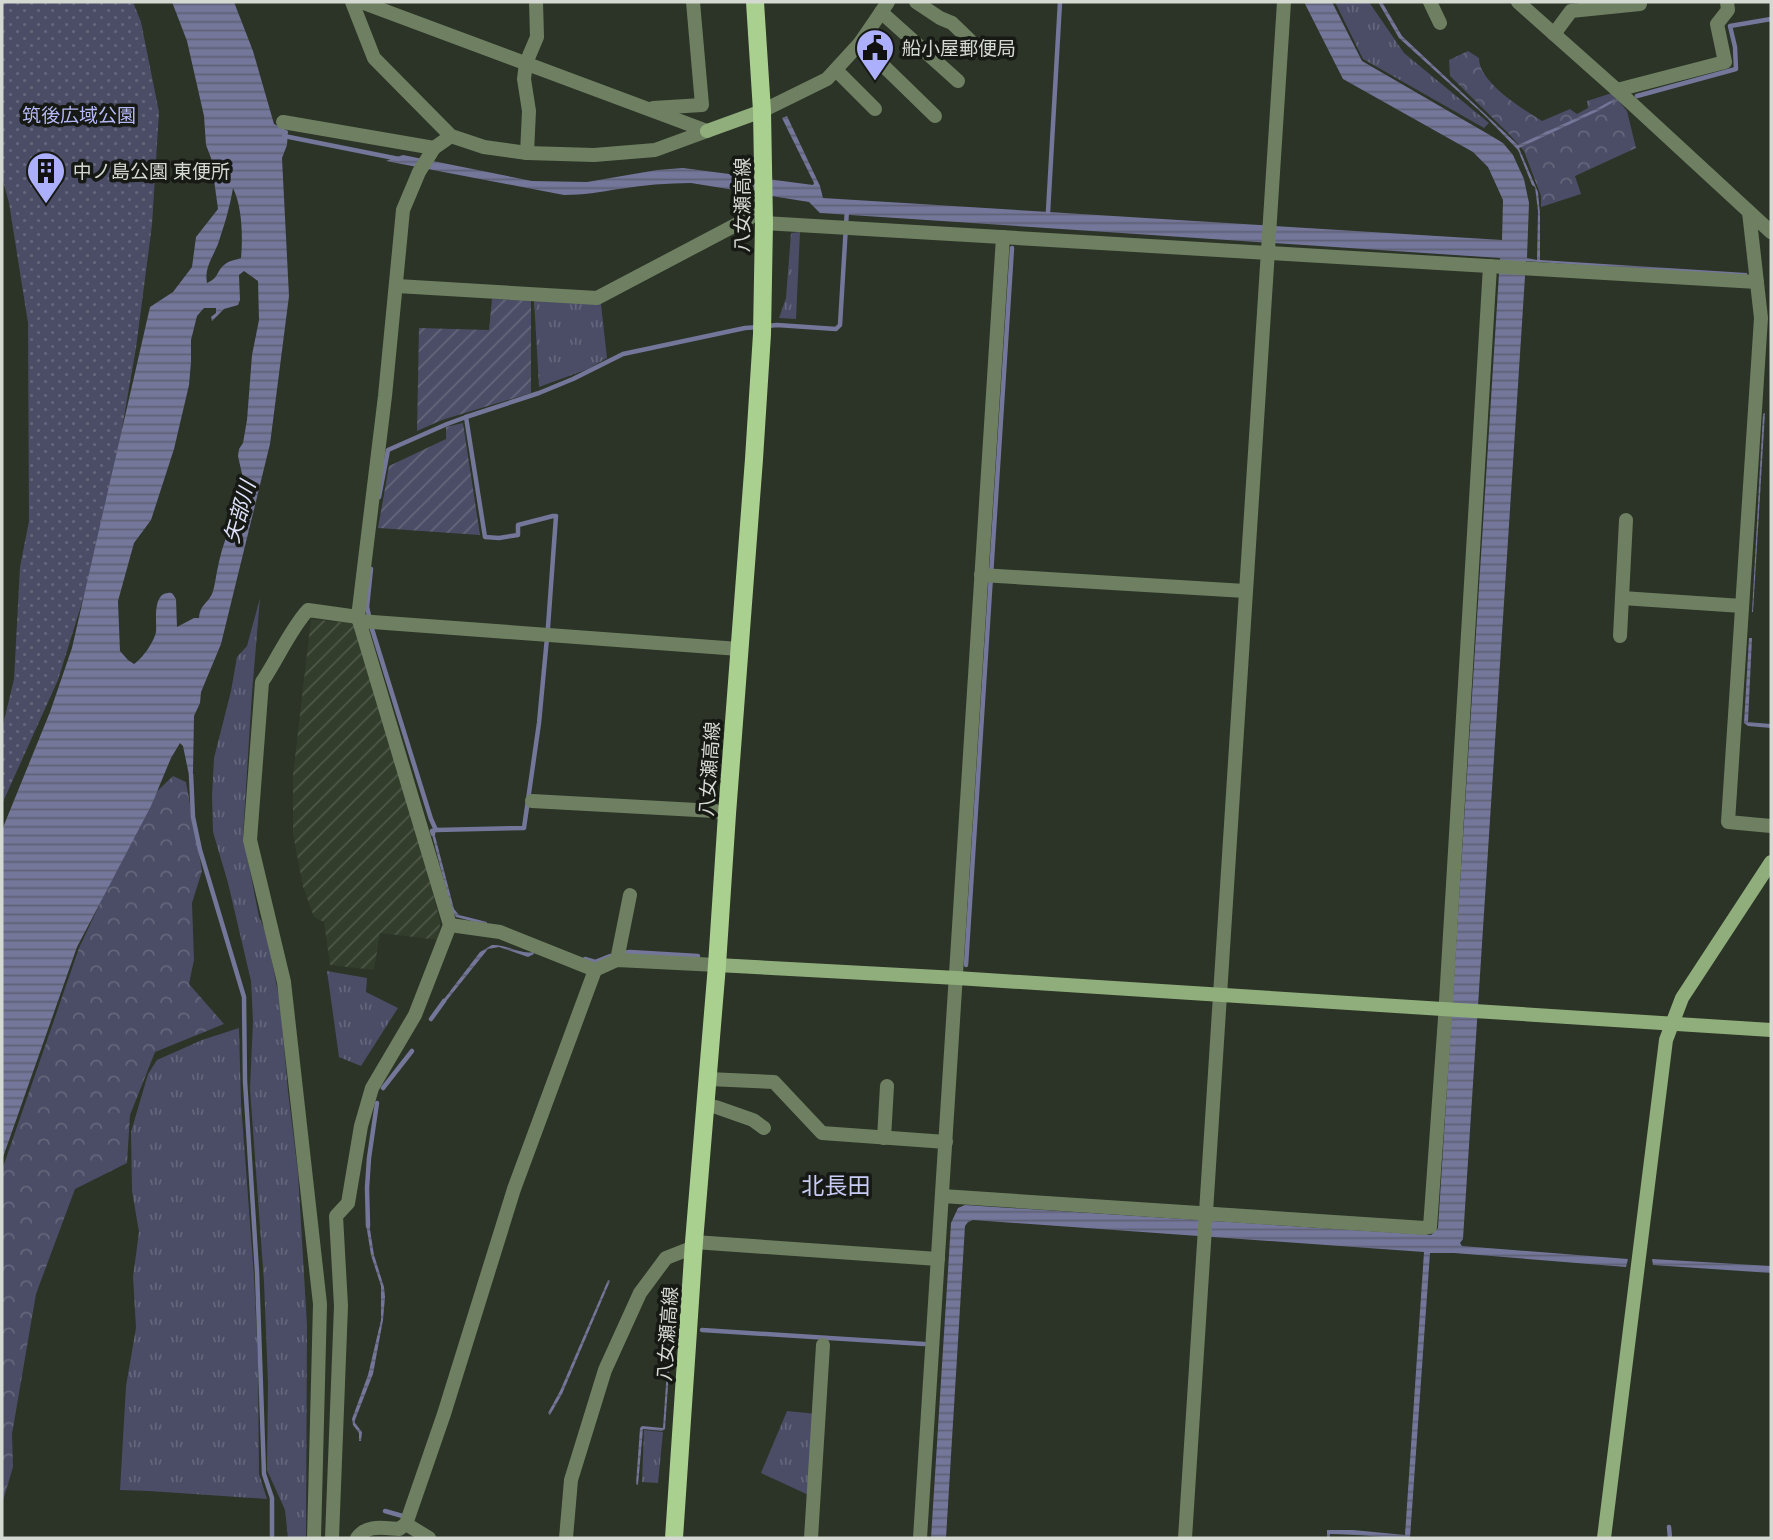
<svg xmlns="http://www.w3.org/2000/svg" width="1773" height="1540" viewBox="0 0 1773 1540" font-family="'PT Sans','Noto Sans JP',sans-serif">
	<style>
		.industrial { fill: url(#industrial-furrows) }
		.grass { fill: url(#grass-tufts) }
		.forest { fill: url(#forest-crowns) }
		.park { fill: url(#park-dots) }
		.garden { fill: url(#garden-furrows) }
		.water { fill: url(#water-rules); fill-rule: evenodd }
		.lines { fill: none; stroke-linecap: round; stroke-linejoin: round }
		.stream { stroke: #74769a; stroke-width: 4.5 }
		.street { stroke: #6e8061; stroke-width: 14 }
		.secondary { stroke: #90ae7b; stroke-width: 14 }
		.primary { stroke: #aad08f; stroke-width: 18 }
		.labels { text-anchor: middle; stroke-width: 7; stroke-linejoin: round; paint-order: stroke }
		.poi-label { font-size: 19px; fill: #d4d9d1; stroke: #161914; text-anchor: start }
		.park-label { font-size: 19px; fill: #b6b9f5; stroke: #161914 }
		.street-label { font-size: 19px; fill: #d4d9d1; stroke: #161914 }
		.water-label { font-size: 21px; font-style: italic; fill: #dfe1fa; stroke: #161914 }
		.quarter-label { font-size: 23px; fill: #c8cbf6; stroke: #161914 }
	</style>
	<defs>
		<pattern id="industrial-furrows" width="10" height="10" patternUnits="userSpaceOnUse" patternTransform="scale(1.75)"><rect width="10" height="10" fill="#323d2b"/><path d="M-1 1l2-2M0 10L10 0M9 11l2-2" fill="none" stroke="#4f5849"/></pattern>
		<pattern id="grass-tufts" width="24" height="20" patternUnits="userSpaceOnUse" patternTransform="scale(1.75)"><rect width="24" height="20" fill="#4b4d66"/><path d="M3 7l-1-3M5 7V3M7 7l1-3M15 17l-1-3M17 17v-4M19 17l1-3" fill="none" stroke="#64667b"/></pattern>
		<pattern id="forest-crowns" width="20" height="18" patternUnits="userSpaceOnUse" patternTransform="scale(1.75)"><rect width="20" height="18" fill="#4b4d66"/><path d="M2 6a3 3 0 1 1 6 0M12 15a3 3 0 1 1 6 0" fill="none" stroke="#64667b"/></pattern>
		<pattern id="park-dots" width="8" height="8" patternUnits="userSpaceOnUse" patternTransform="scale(1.75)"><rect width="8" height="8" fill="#4b4d66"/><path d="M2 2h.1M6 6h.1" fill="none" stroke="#64667b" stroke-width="1.8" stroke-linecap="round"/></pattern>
		<pattern id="garden-furrows" width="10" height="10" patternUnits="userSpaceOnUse" patternTransform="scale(1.75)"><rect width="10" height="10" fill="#4b4d66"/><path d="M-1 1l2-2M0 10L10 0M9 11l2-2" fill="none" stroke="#64667b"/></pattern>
		<pattern id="water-rules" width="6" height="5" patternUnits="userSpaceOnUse" patternTransform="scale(1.75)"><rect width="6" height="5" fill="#74769a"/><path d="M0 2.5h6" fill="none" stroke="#5f6176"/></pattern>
	</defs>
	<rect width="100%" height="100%" fill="#2c3327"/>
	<polygon class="industrial" points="311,619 357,624 419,838 440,921 439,940 380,933 374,970 330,965 324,922 314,917 303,887 293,834 293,775"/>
	<g class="grass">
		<polygon points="1335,2 1369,2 1404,53 1489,123 1484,128 1363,59"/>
		<polygon points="800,232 796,319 779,318 786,298 791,233"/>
		<polygon points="534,299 601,304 607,358 588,369 539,387"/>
		<polygon points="260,598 252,693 243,835 259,917 266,932 280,1002 288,1091 298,1173 307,1325 306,1538 288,1538 285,1510 267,1470 268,1383 264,1282 250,1089 253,1021 251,981 228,883 213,832 212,796 214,758 231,691 237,657 247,646"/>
		<polygon points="327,971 367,978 366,992 398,1008 361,1066 339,1057"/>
		<polygon points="239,1028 241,1103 254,1276 258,1362 259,1474 267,1499 149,1491 120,1490 126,1386 136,1328 133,1277 139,1232 132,1191 131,1132 148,1074 157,1060 202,1040"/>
		<polygon points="787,1411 817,1414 813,1497 761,1473"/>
		<polygon points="644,1430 663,1432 658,1483 642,1482"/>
	</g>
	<g class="forest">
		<path d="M1468 51 1479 58C1479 83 1523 109 1542 121L1570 109 1577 114 1588 108 1587 101 1612 93 1627 111 1636 148 1575 176 1581 194 1541 207V196L1524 151 1510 135 1450 76 1449 60Z"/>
		<polygon points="173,776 186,782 202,871 192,903 194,960 189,984 224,1024 155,1052 130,1115 127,1163 75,1189 36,1294 12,1434 13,1467 2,1504 2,1170 79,948 149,799"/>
	</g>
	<polygon class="park" points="2,2 133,2 141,22 159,112 152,225 136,348 104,532 58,680 2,804 2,729 14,679 20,567 29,521 28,323 9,203 2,177"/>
	<g class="garden">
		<polygon points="492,299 531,300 531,393 442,420 417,431 419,328 489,330"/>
		<polygon points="463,423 480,535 378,528 389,466 446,439 446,427"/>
	</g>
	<g class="water">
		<path d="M172 2H234L253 51 274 124 288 131 287 145 282 158 289 296 270 444 221 644 201 692 200 703 194 716 193 772 189 775 183 746 180 743 171 758 151 806 77 947 2 1160V830L50 712 72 648 150 307 173 292 192 267 196 237 218 209 211 158 206 145 204 116 187 41ZM233 188C242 206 243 236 241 258 235 260 228 261 224 265 216 272 219 278 207 283 204 268 213 257 218 244 224 226 230 207 233 188ZM244 271 258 281 259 320 252 355 247 420 243 443 239 449 238 456 242 474 235 508V523C224 534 219 562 216 577 215 582 214 589 212 594 207 604 200 605 199 618H194L177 627 176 599C173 595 173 592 168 593 152 594 157 623 156 632 154 642 142 659 134 664L128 660 120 651 118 601 134 543 151 520 174 449 189 385 191 362V340L197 316 204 308H216V313L211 317 212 321 224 309 238 305 240 300 239 275Z"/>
		<path d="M1304 2H1332L1362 61 1488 134 1503 143 1513 155 1524 179 1529 203 1527 258 1537 260 1538 211 1535 187 1532 185 1518 150 1484 115 1399 38 1378 2H1382L1402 36 1518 145 1598 108 1614 99 1615 101 1598 111 1519 148 1538 192 1540 214V260L1747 273 1748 278 1526 261 1463 1239 1460 1243 1462 1246 1628 1259 1626 1267 1454 1253H1430L1410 1538C1383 1538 1357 1534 1330 1534V1538H1327V1530H1353L1405 1535 1424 1252 973 1220 968 1222 965 1226 946 1538H931L951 1223 958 1208 965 1205 1431 1235 1438 1228 1500 258 820 213 809 202 691 183C667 183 643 185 619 189 600 192 583 195 564 195L386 161 403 155 532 181 587 182 657 170 683 168 813 185 814 183 782 118 787 116 820 186 823 198 1502 240 1503 200 1488 167 1473 152 1343 79Z"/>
		<polygon points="1765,413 1753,612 1752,612 1763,414"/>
		<polygon points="1749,638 1752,638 1748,722 1771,724 1771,728 1748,726 1744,723"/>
		<polygon points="431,831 434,832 454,909 459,915 487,922 487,925 456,917 452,912"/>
		<path d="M492 945C506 944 521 955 533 952L534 954 528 957 499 947 488 949 443 1005 441 1003 480 952Z"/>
		<polygon points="369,1223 374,1255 384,1287 385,1297 383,1320 373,1374 355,1420 355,1423 362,1432 361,1441 359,1441 359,1433 353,1425 352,1419 368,1375 381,1320 381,1286 371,1255 366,1224"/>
		<polygon points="1652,1259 1771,1266 1771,1273 1653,1265"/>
		<polygon points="608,1280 610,1281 562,1394 550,1415 548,1413 560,1391"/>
		<polygon points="670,1325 673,1325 673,1328 672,1328 665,1429 662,1431 643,1429 638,1485 636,1484 640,1428 642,1426 663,1428"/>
	</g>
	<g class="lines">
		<g class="stream">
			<polyline points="1637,96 1736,69 1735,47 1730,26 1771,19"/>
			<polyline points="284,136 399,159"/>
			<polyline points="1048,212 1060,2"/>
			<polyline points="768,326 777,325 836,329 840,325 847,209"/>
			<polyline points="379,497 388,450 447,424 466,417"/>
			<polyline points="371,569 367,607 372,629 431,819 436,830"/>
			<polyline points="191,774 193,817 200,850 244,997 245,1081 257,1272 264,1474 272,1498 272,1538"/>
			<polyline points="433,834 432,831 436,830 524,828 539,723 548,627 556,516 553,516 518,525 518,535 499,538 485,537 466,417 539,393 573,379 623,354 745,328 759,327"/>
			<polyline points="622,953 630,952 698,956"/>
			<polyline points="585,959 595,962 610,956"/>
			<polyline points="966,965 1012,248"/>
			<polyline points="431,1019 444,1001"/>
			<polyline points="383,1088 412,1051"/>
			<polyline points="368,1226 367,1188 369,1158 377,1103"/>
			<polyline points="702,1330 924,1344"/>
			<polyline points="385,1511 406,1517"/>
			<polyline points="1669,1527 1670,1538"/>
		</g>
		<g class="street">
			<polyline points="352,2 374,58 451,136 484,147 527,153 594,155 655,150 707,131"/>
			<polyline points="361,2 707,131"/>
			<polyline points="916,2 940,18 952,23 982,52"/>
			<polyline points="1430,2 1440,23"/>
			<polyline points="1518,2 1617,90 1771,232"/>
			<polyline points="881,12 958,81"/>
			<polyline points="1554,34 1571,11 1640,4"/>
			<polyline points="860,43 935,116"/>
			<polyline points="836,70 875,109"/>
			<polyline points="1617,90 1725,62 1717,24 1728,10 1727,2"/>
			<polyline points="653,108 702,105 693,2"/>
			<polyline points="762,111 827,79 860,43 888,2"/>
			<polyline points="283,122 434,148"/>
			<polyline points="527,153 529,111 524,79 526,63 537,37 536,2"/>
			<polyline points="1749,212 1761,318 1728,822 1771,826"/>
			<polyline points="764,223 1757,282"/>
			<polyline points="397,286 597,298 764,210"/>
			<polyline points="981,575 1245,591"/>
			<polyline points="1622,598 1742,606"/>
			<polyline points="359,621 739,649"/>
			<polyline points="1620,636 1626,520"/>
			<polyline points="532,801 715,811 727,814"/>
			<polyline points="450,925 500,932 595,970 617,960 717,965"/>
			<polyline points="617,960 630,895"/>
			<polyline points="708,1079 774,1082 822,1133 946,1142"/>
			<polyline points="716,1107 753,1120 764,1128"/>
			<polyline points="884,1138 887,1086"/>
			<polyline points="942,1196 1425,1228 1430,1227 1445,1018 1490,266"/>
			<polyline points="694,1242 938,1259"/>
			<polyline points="406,1524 429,1538"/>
			<path d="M314 1538 320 1304 284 982 250 840 262 682C277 660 291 628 308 610L358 617"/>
			<polyline points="332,1538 341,1306 336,1216 348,1203 361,1126 372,1088 415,1015 450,925 358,617 385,396 403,210 419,172 434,148 451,136"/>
			<path d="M357 1538C367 1524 383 1528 399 1529L406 1524 444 1414 514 1189 595 970"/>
			<polyline points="566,1538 571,1480 605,1370 640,1293 666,1258 694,1247"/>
			<polyline points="811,1538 823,1345"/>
			<polyline points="920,1538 1003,237"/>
			<polyline points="1185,1538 1284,2"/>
		</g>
		<g class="secondary">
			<polyline points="707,131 762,111"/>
			<polyline points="717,965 957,978 1771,1030"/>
			<polyline points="1604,1538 1666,1040 1682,998 1771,862"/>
		</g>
		<polyline class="primary" points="674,1538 694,1242 717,965 727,814 754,459 762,334 764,223 762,111 755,2"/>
	</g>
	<defs>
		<symbol id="civic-pin" viewBox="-11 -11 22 30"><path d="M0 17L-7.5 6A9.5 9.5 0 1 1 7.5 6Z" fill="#acaffb" stroke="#161914"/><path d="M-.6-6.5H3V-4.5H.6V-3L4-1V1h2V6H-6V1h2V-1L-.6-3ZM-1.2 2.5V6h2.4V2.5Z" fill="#111"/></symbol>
		<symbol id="building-pin" viewBox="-11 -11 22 30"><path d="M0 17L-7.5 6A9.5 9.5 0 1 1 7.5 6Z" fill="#acaffb" stroke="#161914"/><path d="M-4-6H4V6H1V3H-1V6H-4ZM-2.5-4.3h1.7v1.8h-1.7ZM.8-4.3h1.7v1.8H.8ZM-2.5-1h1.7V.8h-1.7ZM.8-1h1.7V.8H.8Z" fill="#111"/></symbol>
	</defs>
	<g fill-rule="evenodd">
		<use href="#civic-pin" x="853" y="26" width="44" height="60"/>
		<use href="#building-pin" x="24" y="149" width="44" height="60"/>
	</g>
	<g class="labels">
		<g class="poi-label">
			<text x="902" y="55">船小屋郵便局</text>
			<text x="73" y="178">中ノ島公園 東便所</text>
		</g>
		<g class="park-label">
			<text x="79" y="122">筑後広域公園</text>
		</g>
		<g class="street-label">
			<text transform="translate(742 205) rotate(-90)" y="7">八女瀬高線</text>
			<text transform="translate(709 769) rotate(-86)" y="7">八女瀬高線</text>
			<text transform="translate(667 1334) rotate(-86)" y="7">八女瀬高線</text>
		</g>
		<g class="water-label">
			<text transform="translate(240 512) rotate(-74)" y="7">矢部川</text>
		</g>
		<g class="quarter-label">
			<text x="836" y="1194">北長田</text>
		</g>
	</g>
	<rect width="1773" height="1540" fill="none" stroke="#d4d9d1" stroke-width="7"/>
</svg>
